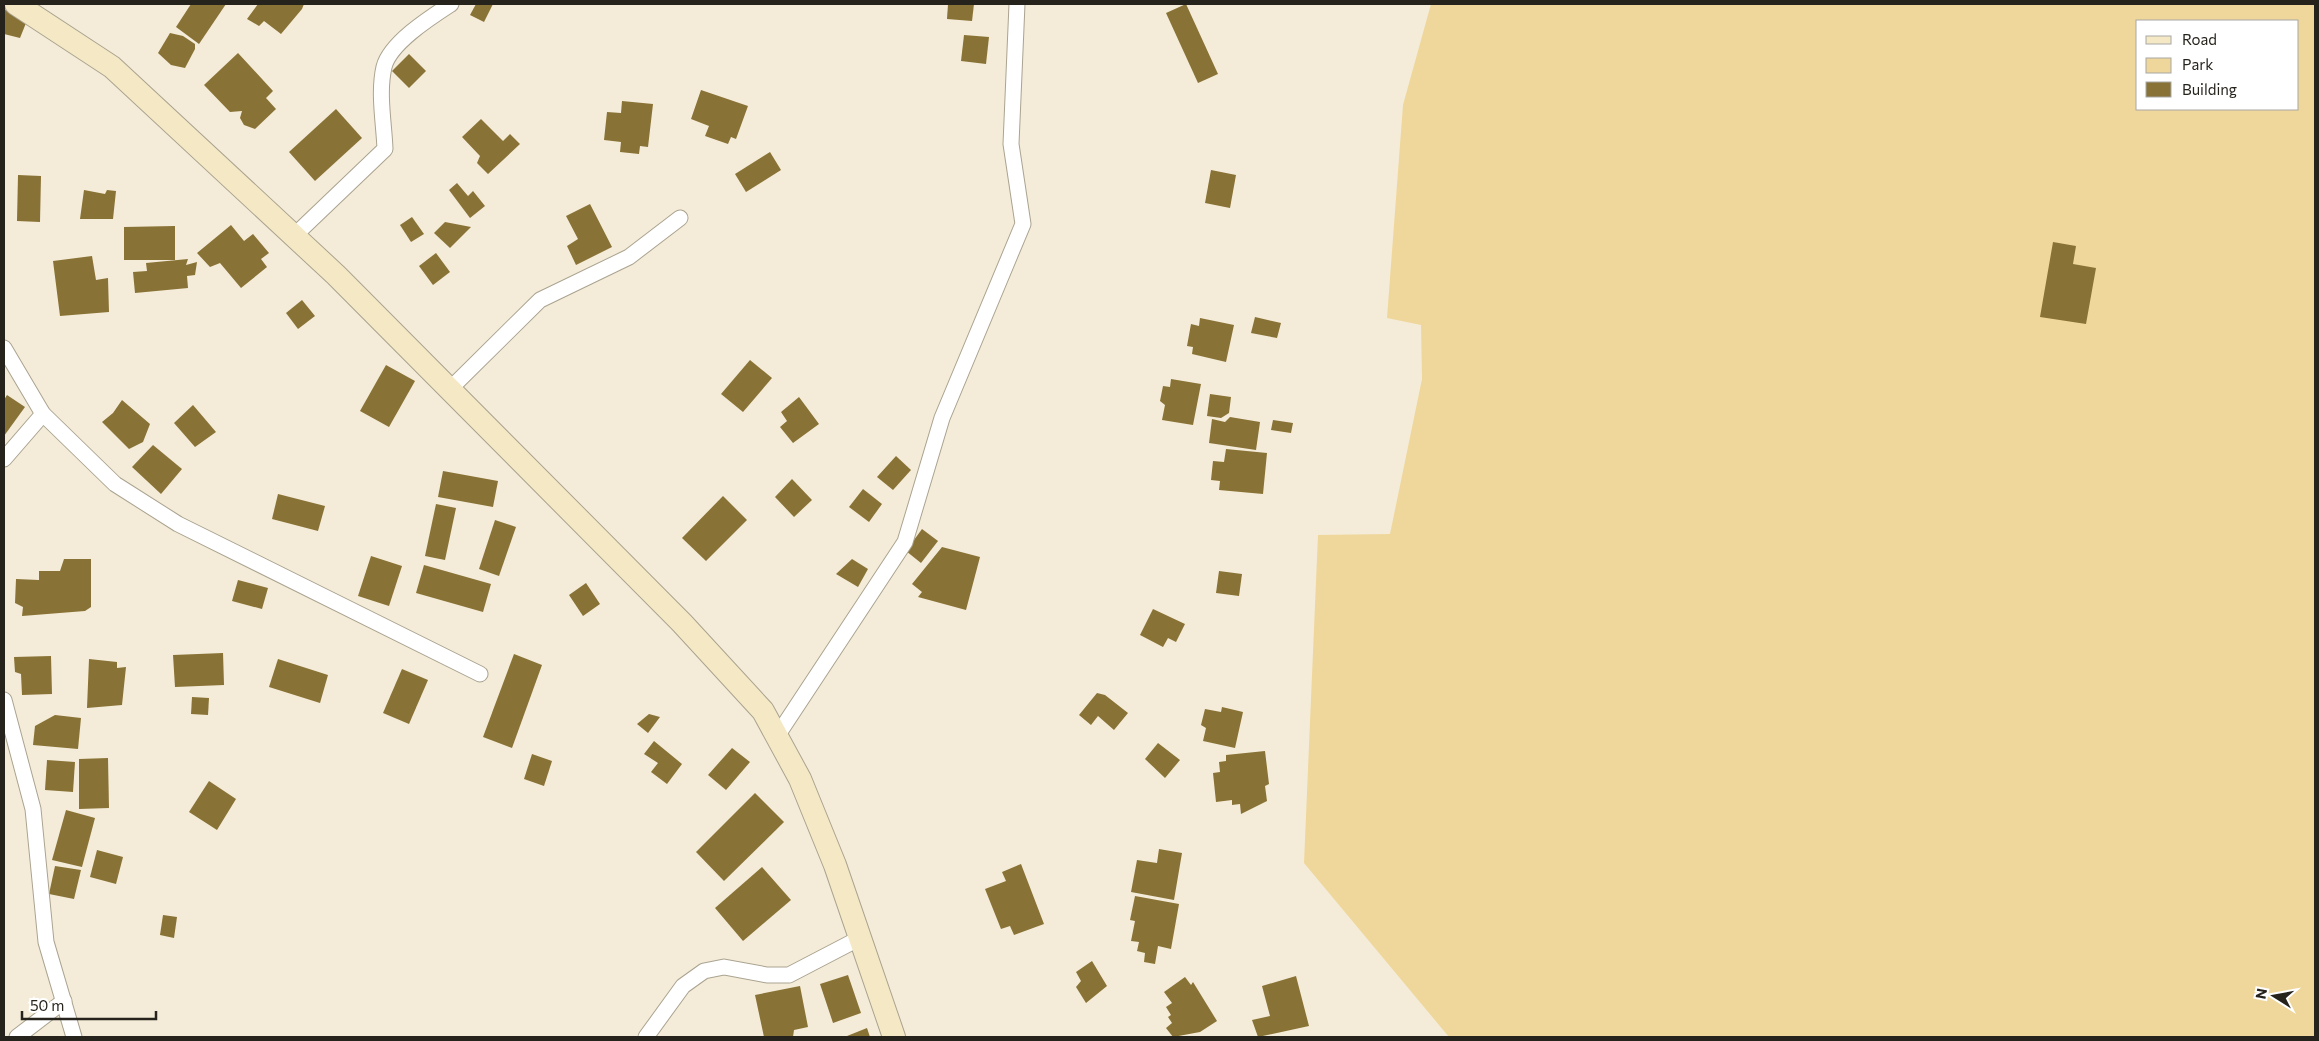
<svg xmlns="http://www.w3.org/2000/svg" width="2319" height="1041" viewBox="0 0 2319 1041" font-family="Commissioner,sans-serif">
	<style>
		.green { fill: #efd79b; fill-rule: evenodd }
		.building { fill: #897235 }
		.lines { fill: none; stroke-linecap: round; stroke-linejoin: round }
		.street-casing { stroke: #aaa390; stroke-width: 17 }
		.secondary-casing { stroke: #aaa390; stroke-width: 24 }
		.street { stroke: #fff; stroke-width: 15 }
		.secondary { stroke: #f5e9c5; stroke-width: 22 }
	</style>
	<rect width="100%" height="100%" fill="#f4ecd8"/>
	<path class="green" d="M1431 4H2315V1037H1449L1304 863 1318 535 1390 534 1422 379 1421 325 1387 318 1403 105ZM2138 21H2298V109H2138Z"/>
	<g class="building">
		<polygon points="191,4 226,4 199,44 176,27"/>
		<polygon points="258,4 304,4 302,9 281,34 264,21 259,26 247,19"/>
		<polygon points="476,4 493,4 484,22 470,15"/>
		<polygon points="948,4 974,4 972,21 947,19"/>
		<polygon points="1186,4 1218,74 1198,83 1166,13"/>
		<polygon points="4,9 26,23 20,38 4,34"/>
		<polygon points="170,33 183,36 195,44 195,49 185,68 171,65 158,53"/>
		<polygon points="964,35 989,37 986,64 961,61"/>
		<polygon points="238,53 273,91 266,98 276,109 255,129 244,125 240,118 242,111 230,112 204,85"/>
		<polygon points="409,54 426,71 409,88 392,71"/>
		<polygon points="701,90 748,106 736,139 731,137 728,144 705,136 709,126 691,119"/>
		<polygon points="622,101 653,104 648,147 640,146 639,154 620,152 621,142 604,140 607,112 621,113"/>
		<polygon points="336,109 362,138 315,181 289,152"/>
		<polygon points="481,119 503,141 510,134 520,144 488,174 477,163 480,156 462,137"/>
		<polygon points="770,152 781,170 746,192 735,174"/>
		<polygon points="1211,170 1236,175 1230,208 1205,203"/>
		<polygon points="18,175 41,176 40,222 17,221"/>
		<polygon points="457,183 468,196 473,191 485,206 470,218 449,190"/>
		<polygon points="84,190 105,194 107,190 116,191 113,219 80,219"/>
		<polygon points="590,204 612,247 576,265 567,246 578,239 566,216"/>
		<polygon points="412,217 424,234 411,242 400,225"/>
		<polygon points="445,222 471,227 450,248 434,233"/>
		<polygon points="231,225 244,241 253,234 269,253 261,259 267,267 241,288 220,263 210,267 197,253"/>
		<polygon points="175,226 175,260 124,260 124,227"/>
		<polygon points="2053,242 2076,246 2073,264 2096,268 2086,324 2040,317"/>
		<polygon points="436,253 450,272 433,285 419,266"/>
		<polygon points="92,256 96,280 108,278 109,312 60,316 53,261"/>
		<polygon points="188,259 186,265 197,262 195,275 187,276 188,288 135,293 133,272 147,271 146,263"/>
		<polygon points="302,300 315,316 298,329 286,313"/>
		<polygon points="1255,317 1281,323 1277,338 1251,333"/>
		<polygon points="1200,318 1234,325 1226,362 1192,354 1193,347 1187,346 1191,324 1199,326"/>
		<polygon points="750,360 772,378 743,412 721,394"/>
		<polygon points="386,365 415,381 389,427 360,411"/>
		<polygon points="1171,379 1201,384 1193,425 1162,420 1165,405 1160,401 1163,386 1170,387"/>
		<polygon points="1210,394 1231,397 1229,413 1221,418 1207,416"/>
		<polygon points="7,395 25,407 4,436 4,400"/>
		<polygon points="799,397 819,424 793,443 780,427 787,421 781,412"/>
		<polygon points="122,400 150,424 143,442 129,449 102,422 113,413"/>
		<polygon points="193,405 216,432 195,447 174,423"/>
		<polygon points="1230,417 1260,422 1256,450 1209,443 1212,419 1225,422"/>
		<polygon points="1273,420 1293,423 1291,433 1271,430"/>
		<polygon points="153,445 182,469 161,494 132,467"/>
		<polygon points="1226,449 1267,453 1263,494 1219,490 1220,481 1211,480 1213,461 1224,462"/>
		<polygon points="896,456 911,470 893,490 877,477"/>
		<polygon points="443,471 498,481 493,507 438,497"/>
		<polygon points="792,479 812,500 794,517 775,497"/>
		<polygon points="863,489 882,504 869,522 849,507"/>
		<polygon points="278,494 325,506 318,531 272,519"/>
		<polygon points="723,496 747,520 706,561 682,538"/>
		<polygon points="436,504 456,508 445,560 425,556"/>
		<polygon points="495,520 516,527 499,576 479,569"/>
		<polygon points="922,529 938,541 921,563 906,551"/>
		<polygon points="942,547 980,557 966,610 918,597 922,592 912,584"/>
		<polygon points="371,556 402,566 389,606 358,596"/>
		<polygon points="64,559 91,559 91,607 85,611 22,616 23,607 15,603 16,579 39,580 39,571 60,571"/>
		<polygon points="852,559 868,569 858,587 836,574"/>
		<polygon points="424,565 491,584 483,612 416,593"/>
		<polygon points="1219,571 1242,574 1239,596 1216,593"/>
		<polygon points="238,580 268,588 262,609 232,601"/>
		<polygon points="586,583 600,604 583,616 569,595"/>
		<polygon points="1153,609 1185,624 1176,642 1168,638 1163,647 1140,635"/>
		<polygon points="223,653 224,685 175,687 173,655"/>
		<polygon points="514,654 542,665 512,748 483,737"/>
		<polygon points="51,656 52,694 22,695 21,674 15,672 14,657"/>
		<polygon points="89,659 117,662 117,668 126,667 122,705 87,708"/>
		<polygon points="278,659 328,675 320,703 269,687"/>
		<polygon points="402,669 428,680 409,724 383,713"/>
		<polygon points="1097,693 1105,695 1128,713 1114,730 1098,716 1091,725 1079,715"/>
		<polygon points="192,697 209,698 208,715 191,714"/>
		<polygon points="1222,707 1243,712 1235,748 1203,741 1206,728 1201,725 1205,709 1221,712"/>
		<polygon points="649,714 660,717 648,733 637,724"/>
		<polygon points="55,715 81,718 78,749 33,745 35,726"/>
		<polygon points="654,741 682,764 667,784 651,772 658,763 644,754"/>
		<polygon points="1158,743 1180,760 1165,778 1145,759"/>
		<polygon points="732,748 750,762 726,790 708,775"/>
		<polygon points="1265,751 1269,784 1265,786 1267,801 1241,814 1240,804 1232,805 1232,800 1216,802 1213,773 1220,772 1219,762 1226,761 1226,755"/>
		<polygon points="532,754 552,761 544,786 524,779"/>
		<polygon points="108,758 109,808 79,809 79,759"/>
		<polygon points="47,760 75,762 73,792 45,790"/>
		<polygon points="209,781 236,799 217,830 189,812"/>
		<polygon points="755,793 784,822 724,881 696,852"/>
		<polygon points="66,810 95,818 82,867 52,860"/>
		<polygon points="1159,849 1182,853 1174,900 1131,892 1137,860 1157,863"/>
		<polygon points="97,850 123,857 116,884 90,877"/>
		<polygon points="1021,864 1044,924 1014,935 1010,926 1001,929 985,889 1006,881 1002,872"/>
		<polygon points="55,866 81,870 74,899 49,894"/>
		<polygon points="762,867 791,900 743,941 715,908"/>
		<polygon points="1135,896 1179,904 1171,949 1158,946 1155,964 1144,962 1145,953 1137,951 1139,942 1131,941 1135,921 1130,920"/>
		<polygon points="163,915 177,917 174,938 160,935"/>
		<polygon points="1092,961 1107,986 1086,1003 1076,987 1081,981 1076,972"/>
		<polygon points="848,975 861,1013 833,1023 820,984"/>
		<polygon points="1296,976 1309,1026 1258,1037 1252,1020 1270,1016 1262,986"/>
		<polygon points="1185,977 1191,985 1193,982 1217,1021 1200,1032 1173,1037 1166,1028 1172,1023 1168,1017 1171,1015 1166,1007 1172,1003 1164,992"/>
		<polygon points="800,986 808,1027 794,1030 793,1037 764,1037 755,995"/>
		<polygon points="867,1028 870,1037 848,1037 847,1036"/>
	</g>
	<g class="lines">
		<defs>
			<g id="street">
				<path d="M294 236 385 149C384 123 378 93 384 67 390 43 431 17 451 4"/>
				<polyline points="4,348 43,414 115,484 178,524 480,674"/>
				<polyline points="450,389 540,300 629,257 680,218"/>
				<polyline points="4,459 43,414"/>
				<polyline points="4,700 33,809 46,942 74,1037"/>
				<polyline points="777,736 905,542 942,418 1023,224 1011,144 1017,4"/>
				<polyline points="17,1037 64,1001"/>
				<polyline points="646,1037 683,986 704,971 724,967 767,975 789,975 860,938"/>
			</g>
			<polyline id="secondary" points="16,4 112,67 336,275 682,623 763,711 800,779 835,865 894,1037"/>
		</defs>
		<use href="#street" class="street-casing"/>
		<use href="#secondary" class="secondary-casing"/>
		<use href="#street" class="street"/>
		<use href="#secondary" class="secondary"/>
	</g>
	<rect width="2319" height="1041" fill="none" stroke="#26231c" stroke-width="10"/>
	<rect x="2136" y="20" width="162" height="90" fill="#ffffff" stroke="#a8a7a4"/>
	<rect x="2146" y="36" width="25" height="8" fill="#f5e9c5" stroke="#a8a7a4"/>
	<text x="2182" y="45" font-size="15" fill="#26231c">Road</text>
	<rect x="2146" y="58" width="25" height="15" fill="#efd79b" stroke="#a8a7a4"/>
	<text x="2182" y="70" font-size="15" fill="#26231c">Park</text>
	<rect x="2146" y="82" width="25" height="15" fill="#897235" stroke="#a8a7a4"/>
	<text x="2182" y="95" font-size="15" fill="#26231c">Building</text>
	<g transform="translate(2274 996) rotate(281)" stroke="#ffffff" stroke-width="4" paint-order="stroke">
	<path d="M0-4L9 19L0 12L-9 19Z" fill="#26231c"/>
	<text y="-8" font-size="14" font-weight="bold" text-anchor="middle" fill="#26231c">N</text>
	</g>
	<path d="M22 1011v8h134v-8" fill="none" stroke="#26231c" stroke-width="2.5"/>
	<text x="30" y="1011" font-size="15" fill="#26231c" stroke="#ffffff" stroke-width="4" paint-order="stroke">50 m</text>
</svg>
